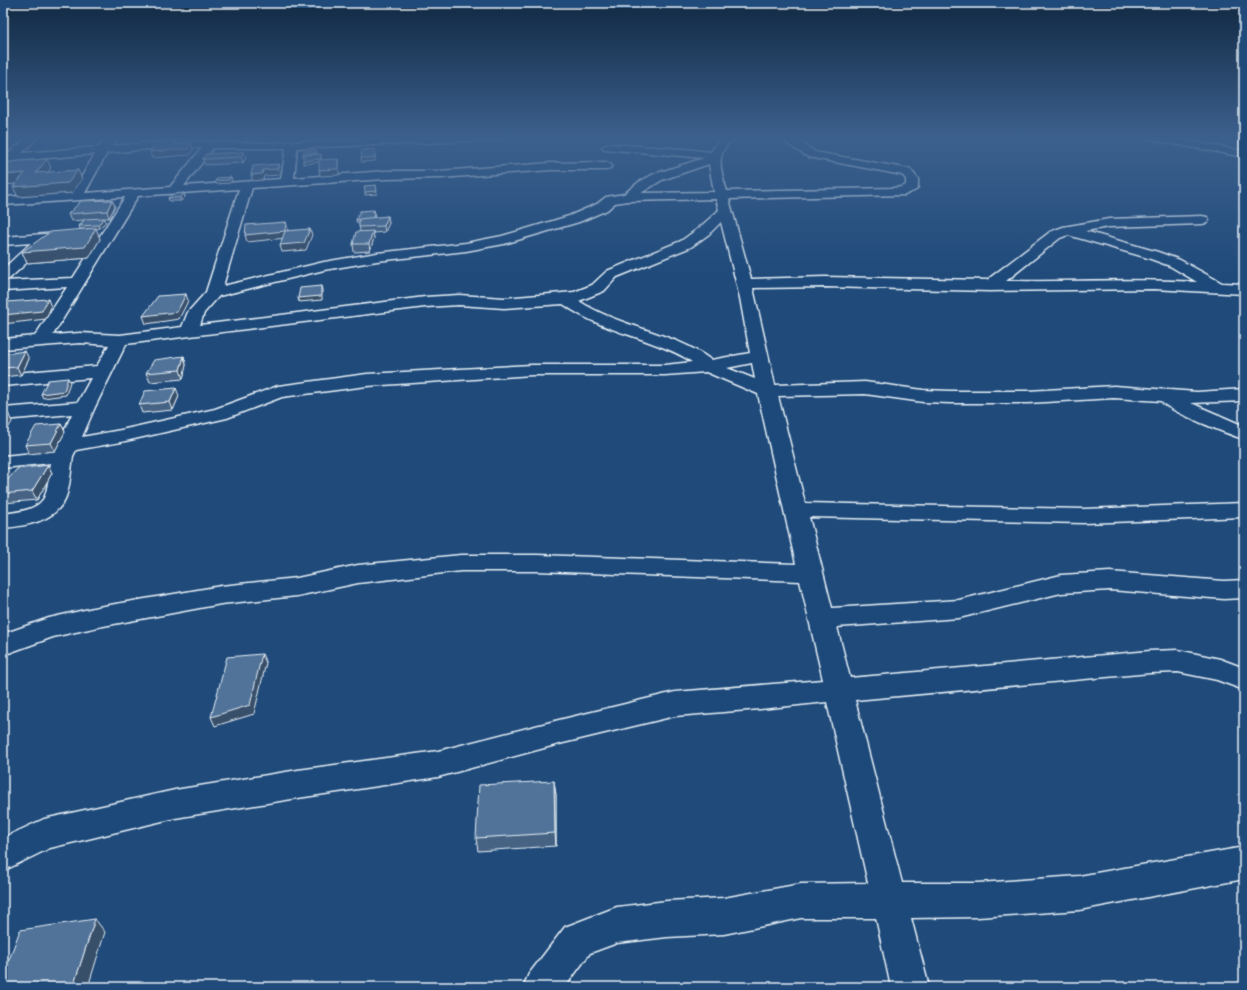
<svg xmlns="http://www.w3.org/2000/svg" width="1247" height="990" viewBox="0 0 1247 990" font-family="'Comic Neue',sans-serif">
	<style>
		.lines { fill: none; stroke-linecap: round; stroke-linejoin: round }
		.street-casing { stroke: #e8f1f8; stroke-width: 3 }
		.street { fill: #1f4a7a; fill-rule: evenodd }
		.wall { fill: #466384; stroke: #e8f1f8 }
		.shaded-wall { fill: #39506b; stroke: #e8f1f8 }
		.building { fill: #517399; stroke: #e8f1f8 }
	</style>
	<rect width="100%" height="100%" fill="#1f4a7a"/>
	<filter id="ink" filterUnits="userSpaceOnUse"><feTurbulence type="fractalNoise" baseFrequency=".025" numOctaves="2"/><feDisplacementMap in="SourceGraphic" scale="8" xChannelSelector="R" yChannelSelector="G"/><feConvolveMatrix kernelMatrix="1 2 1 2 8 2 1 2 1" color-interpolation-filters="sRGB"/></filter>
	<g filter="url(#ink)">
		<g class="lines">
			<defs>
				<g id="street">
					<path d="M27 137H38L22 153 99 147 107 138 111 137 116 140 112 146 172 141 263 143 422 137H503L498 140 297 148 294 178 385 171H440L551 163 606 162 610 164 612 166 610 168 606 170H551L440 178 385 179 252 188 223 286 324 262 377 253 466 243 502 236 569 216 597 204 606 197 624 194 639 182 654 174 704 158 604 149 602 147 608 144 685 149 711 152 717 143 723 137H737C735 141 728 142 725 147 716 161 723 177 727 191L893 188 902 187 906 185V179L902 175 808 157 789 145 782 137H793L815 152 910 169 918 179V187L916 190 905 195 729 199 751 279 825 277 987 280 1050 232 1063 227 1109 219 1202 216 1207 217 1209 220 1207 223 1202 224 1109 227 1085 231 1158 252 1180 260 1222 283 1244 284V294L1154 289 989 291 825 287 753 288 775 385 865 382 923 390 950 391H1028L1114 386 1197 392 1244 389V401L1191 403 1244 426V439C1230 435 1168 411 1161 401L1114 398 1028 403H950L923 402 865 394 778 396 805 503 1084 509 1244 503V517L1084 523 809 517 832 608 959 600 1061 575 1110 572 1224 581 1244 580V598L1224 599 1110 590 1061 593 959 618 837 627 850 678 1150 651 1178 650 1220 659 1244 668V690L1217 680 1178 672 1150 673 855 700 902 883H978L1079 876 1244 847V879L1079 910 978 917 911 918 929 987H891L876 918H801L724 934 667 937 617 943 590 953 565 987H523L529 974 565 927 617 907 667 901 724 898 801 884 868 883 827 702 760 709 675 716 559 744 438 777 298 798 175 818 50 848 3 871V838L44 819 175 790 298 770 438 751 559 720 675 692 823 680 800 581 537 571H461L358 583 297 596 221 604 98 627 53 637 3 655V634L49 618 98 607 221 586 297 578 358 565 461 555H537L796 564 758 394 706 372 665 375H532L367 386 282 397 227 418 121 442 76 450 73 456C71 468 70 489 65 499 54 522 26 526 3 528V514C16 512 36 511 44 498 48 491 49 472 51 463L3 468V456L55 451 72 414 3 420V408L78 402 91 378 3 386V374L97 366 109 345 80 343 3 349V339L35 336 67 287 3 291V269L31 243 3 245V237L72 232 77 233 79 236 77 239 49 242 8 280 4 281 73 278 125 197 3 205V197L72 193 95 154 14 161 8 163 4 162 3 155 8 154ZM172 147 202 148 170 187 85 193 107 153ZM213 148H286L281 179 184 186ZM709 164 714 192 641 193 662 180ZM239 189 206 292 188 312 182 327 120 335 80 333 53 335 138 196ZM716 199 719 210 699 228 681 241 607 271 592 285 574 292 504 298 459 295 425 297 200 325 204 313 219 296 324 270 377 261 466 251 504 244 579 222 607 210 615 203 628 201ZM721 222 740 298 750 353 711 360C672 331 620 328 579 301L604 291 617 277 691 247 709 234ZM1068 235 1148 258 1170 266 1197 282C1133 278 1070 282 1006 281L1060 238ZM563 304C587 321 614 330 641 339 659 346 676 351 692 362L665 365H532L367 374 278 386 215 409 121 430 82 437 95 407 126 344 425 307 459 305 504 308ZM752 363 755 379 727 368Z"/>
					<polygon points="1147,137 1165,137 1244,151 1244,157 1148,139"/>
				</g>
			</defs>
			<use href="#street" class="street-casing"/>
			<use href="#street" class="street"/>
		</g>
		<g class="wall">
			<polygon points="244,152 246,158 243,163 205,165 203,159"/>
			<polygon points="184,193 185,197 181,201 169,201 168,198"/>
			<polygon points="112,200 115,206 109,218 104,218 106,222 99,228 96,229 100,239 89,258 27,263 22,252 94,229 80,229 79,226 84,220 71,221 68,214"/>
			<polygon points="375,213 374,218 388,216 389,223 385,232 373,233 374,238 370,251 354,252 353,244 360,232 359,223 357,223 356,220"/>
			<polygon points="3,354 29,359 21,375 3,377"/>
			<polygon points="184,356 186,365 183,379 150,382 146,373"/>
			<polygon points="179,396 173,410 142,413 139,405"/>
			<polygon points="61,424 65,432 55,451 29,454 25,445"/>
			<polygon points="48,465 52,473 37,500 3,503 3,485"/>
			<polygon points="554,781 556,795 556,846 478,851 476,838"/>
		</g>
		<g class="shaded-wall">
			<polygon points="174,141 176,147 191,143 193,149 190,155 152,158 150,152 172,144"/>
			<polygon points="375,149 375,161 362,162 361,158"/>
			<polygon points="316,150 317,153 316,156 304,157 303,154"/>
			<polygon points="244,152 246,158 243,163 241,157"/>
			<polygon points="321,154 321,162 303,164 303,161"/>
			<polygon points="47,159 51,168 40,182 36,173"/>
			<polygon points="338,159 339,165 339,175 320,176 319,170"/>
			<polygon points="278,164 280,170 279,175 264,176 263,180 253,181 251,175"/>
			<polygon points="78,170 82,179 72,193 18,197 13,187"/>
			<polygon points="25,173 29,183 3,185 3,175"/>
			<polygon points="231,177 232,180 230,183 216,184 215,181"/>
			<polygon points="376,185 377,194 365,195 365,192"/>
			<polygon points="184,193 185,197 181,201 180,198"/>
			<polygon points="112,200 115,206 109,218 107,211"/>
			<polygon points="374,210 375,213 373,222 372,219"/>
			<polygon points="388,216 389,223 385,232 384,226"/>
			<polygon points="104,218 106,222 99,228 98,225"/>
			<polygon points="286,222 288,229 286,238 247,242 245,235"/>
			<polygon points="96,228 100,239 89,258 27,263 22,252"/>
			<polygon points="310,229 312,235 306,250 282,252 280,245"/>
			<polygon points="373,231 374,238 370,251 369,244"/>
			<polygon points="321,286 322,290 322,300 299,302 298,298"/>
			<polygon points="186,294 188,301 179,319 146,324 143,316"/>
			<polygon points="48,299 51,307 46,319 3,324 3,315"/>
			<polygon points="25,351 29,359 21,375 17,367"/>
			<polygon points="184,356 186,365 183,379 180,370"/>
			<polygon points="68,378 70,382 66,395 43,398 41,394"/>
			<polygon points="176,388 179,396 173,410 170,402"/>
			<polygon points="8,413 12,422 3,436 3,421"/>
			<polygon points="61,424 65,432 55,451 51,443"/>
			<polygon points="48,465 52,473 37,500 32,491"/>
			<polygon points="262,654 266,663 254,714 215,726 211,717"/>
			<polygon points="554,781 556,795 556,846 555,833"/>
			<polygon points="95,919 105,932 88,987 73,987"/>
		</g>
		<g class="building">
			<polygon points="174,141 172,144 191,143 188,149 150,152 156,142"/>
			<polygon points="375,149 375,158 361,158 362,150"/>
			<polygon points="316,150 316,153 303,154 304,151"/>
			<polygon points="244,152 241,157 203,159 206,154"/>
			<polygon points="321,154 321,159 303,161 303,155"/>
			<polygon points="47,159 36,173 78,170 68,183 13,187 25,173 3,175 3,168 9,162"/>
			<polygon points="338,159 338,169 319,170 319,160"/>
			<polygon points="278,164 278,169 263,170 262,174 251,175 253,166"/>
			<polygon points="231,177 229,180 215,181 218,178"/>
			<polygon points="376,185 377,191 365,192 364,186"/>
			<polygon points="184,193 180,198 168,198 173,194"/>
			<polygon points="112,200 107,211 68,214 81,201"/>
			<polygon points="374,210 373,218 356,220 360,211"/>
			<polygon points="388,216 384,226 359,227 359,219"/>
			<polygon points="104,218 98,225 79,226 85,219"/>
			<polygon points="286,222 285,231 245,235 246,225"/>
			<polygon points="96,228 85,247 22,252 50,232"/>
			<polygon points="310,229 304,243 280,245 285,231"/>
			<polygon points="373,231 369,244 353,244 356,232"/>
			<polygon points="321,286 321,296 298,298 300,288"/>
			<polygon points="186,294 177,312 143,316 158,296"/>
			<polygon points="48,299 42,311 3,315 3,308 7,302"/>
			<polygon points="25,351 17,367 3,368 3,354"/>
			<polygon points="184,356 180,370 146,373 154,360"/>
			<polygon points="68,378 64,391 41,394 48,380"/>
			<polygon points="176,388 170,402 139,405 145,391"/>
			<polygon points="8,413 3,421 3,414"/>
			<polygon points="61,424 51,443 25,445 36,426"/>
			<polygon points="48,465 32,491 3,494 3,485 17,469"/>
			<polygon points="262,654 250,705 211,717 227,657"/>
			<polygon points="554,781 555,833 476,838 479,785"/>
			<polygon points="95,919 73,987 3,987 3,976 20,930"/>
		</g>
	</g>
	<linearGradient id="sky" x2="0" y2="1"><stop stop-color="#112943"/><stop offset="0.5" stop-color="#3c608d"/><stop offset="1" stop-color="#3c608d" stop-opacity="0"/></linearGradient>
	<rect width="1247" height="275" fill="url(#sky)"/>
	<rect width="1247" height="990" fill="none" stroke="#1f4a7a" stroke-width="16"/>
	<rect x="8" y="8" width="1231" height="974" fill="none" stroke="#e8f1f8" stroke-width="1.5" filter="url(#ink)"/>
</svg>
